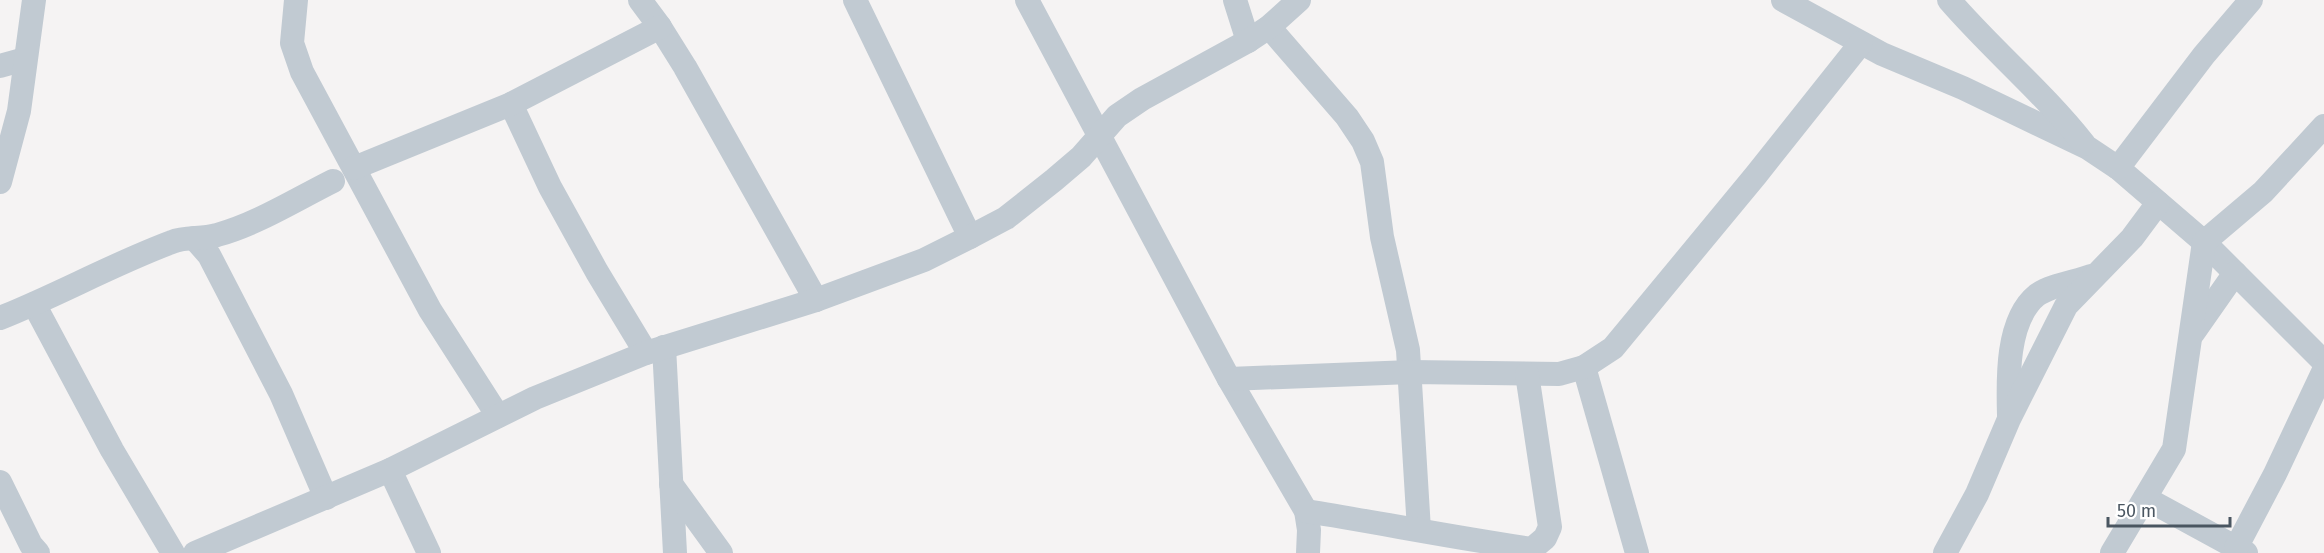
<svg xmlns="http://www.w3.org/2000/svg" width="2324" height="553" viewBox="0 0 2324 553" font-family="'Fira Sans',sans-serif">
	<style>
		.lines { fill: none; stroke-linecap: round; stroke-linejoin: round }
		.minor { stroke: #c1cad2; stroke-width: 24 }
	</style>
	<rect width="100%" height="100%" fill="#f5f3f3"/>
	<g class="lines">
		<g class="minor">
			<polyline points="296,0 292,43 302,72 430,310 498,416"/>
			<polyline points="640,0 660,27 685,67 816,300"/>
			<polyline points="855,0 970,237"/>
			<polyline points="1027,0 1229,379 1306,511 1309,530 1308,553"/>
			<polyline points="1235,0 1248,41"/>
			<polyline points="1783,0 1882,54 1963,88 2088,148 2118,168 2204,242 2324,362"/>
			<path d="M1949 0C1992 50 2043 92 2084 144"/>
			<polyline points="1269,27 1347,117 1363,141 1372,162 1382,237 1408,350 1419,530"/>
			<polyline points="0,66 25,59"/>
			<polyline points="511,104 550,187 597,272 646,353"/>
			<polyline points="354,168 511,104 660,27"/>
			<polyline points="2118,168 2204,55 2251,0"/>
			<polyline points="0,182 19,111 34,0"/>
			<polyline points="194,238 209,255 281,394 326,498"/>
			<polyline points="34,304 112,450 173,553"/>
			<path d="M0 318C58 295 113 264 172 242 186 236 202 240 217 235 257 224 295 200 333 181"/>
			<polyline points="2193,333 2235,273"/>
			<polyline points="664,347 675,553"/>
			<polyline points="1584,367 1637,553"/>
			<polyline points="1229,379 1411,372 1559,374 1584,367 1613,348 1756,175 1861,43"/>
			<path d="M2009 415C2008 380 2006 320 2037 295 2051 285 2075 282 2091 276"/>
			<polyline points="390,470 429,553"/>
			<polyline points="0,482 31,545 38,553"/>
			<polyline points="671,484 721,553"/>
			<polyline points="2145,498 2246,553"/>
			<path d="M1306 511C1381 523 1456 538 1532 549L1545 538 1550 527 1527 374"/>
			<polyline points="2236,548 2275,474 2324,370"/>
			<polyline points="195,553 390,470 535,398 646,353 816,300 924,260 970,237 1006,218 1054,180 1081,157 1117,116 1142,99 1248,41 1269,27 1299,0"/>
			<polyline points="1945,553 1977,494 2009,419 2066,306 2132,238 2158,203"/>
			<polyline points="2112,553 2174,449 2204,242 2263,192 2324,126"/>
		</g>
	</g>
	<path d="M2108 517v9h122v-9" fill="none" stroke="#4a5661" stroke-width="3"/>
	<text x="2117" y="517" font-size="18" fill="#4a5661" stroke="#ffffff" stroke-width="4.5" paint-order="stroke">50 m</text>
</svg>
